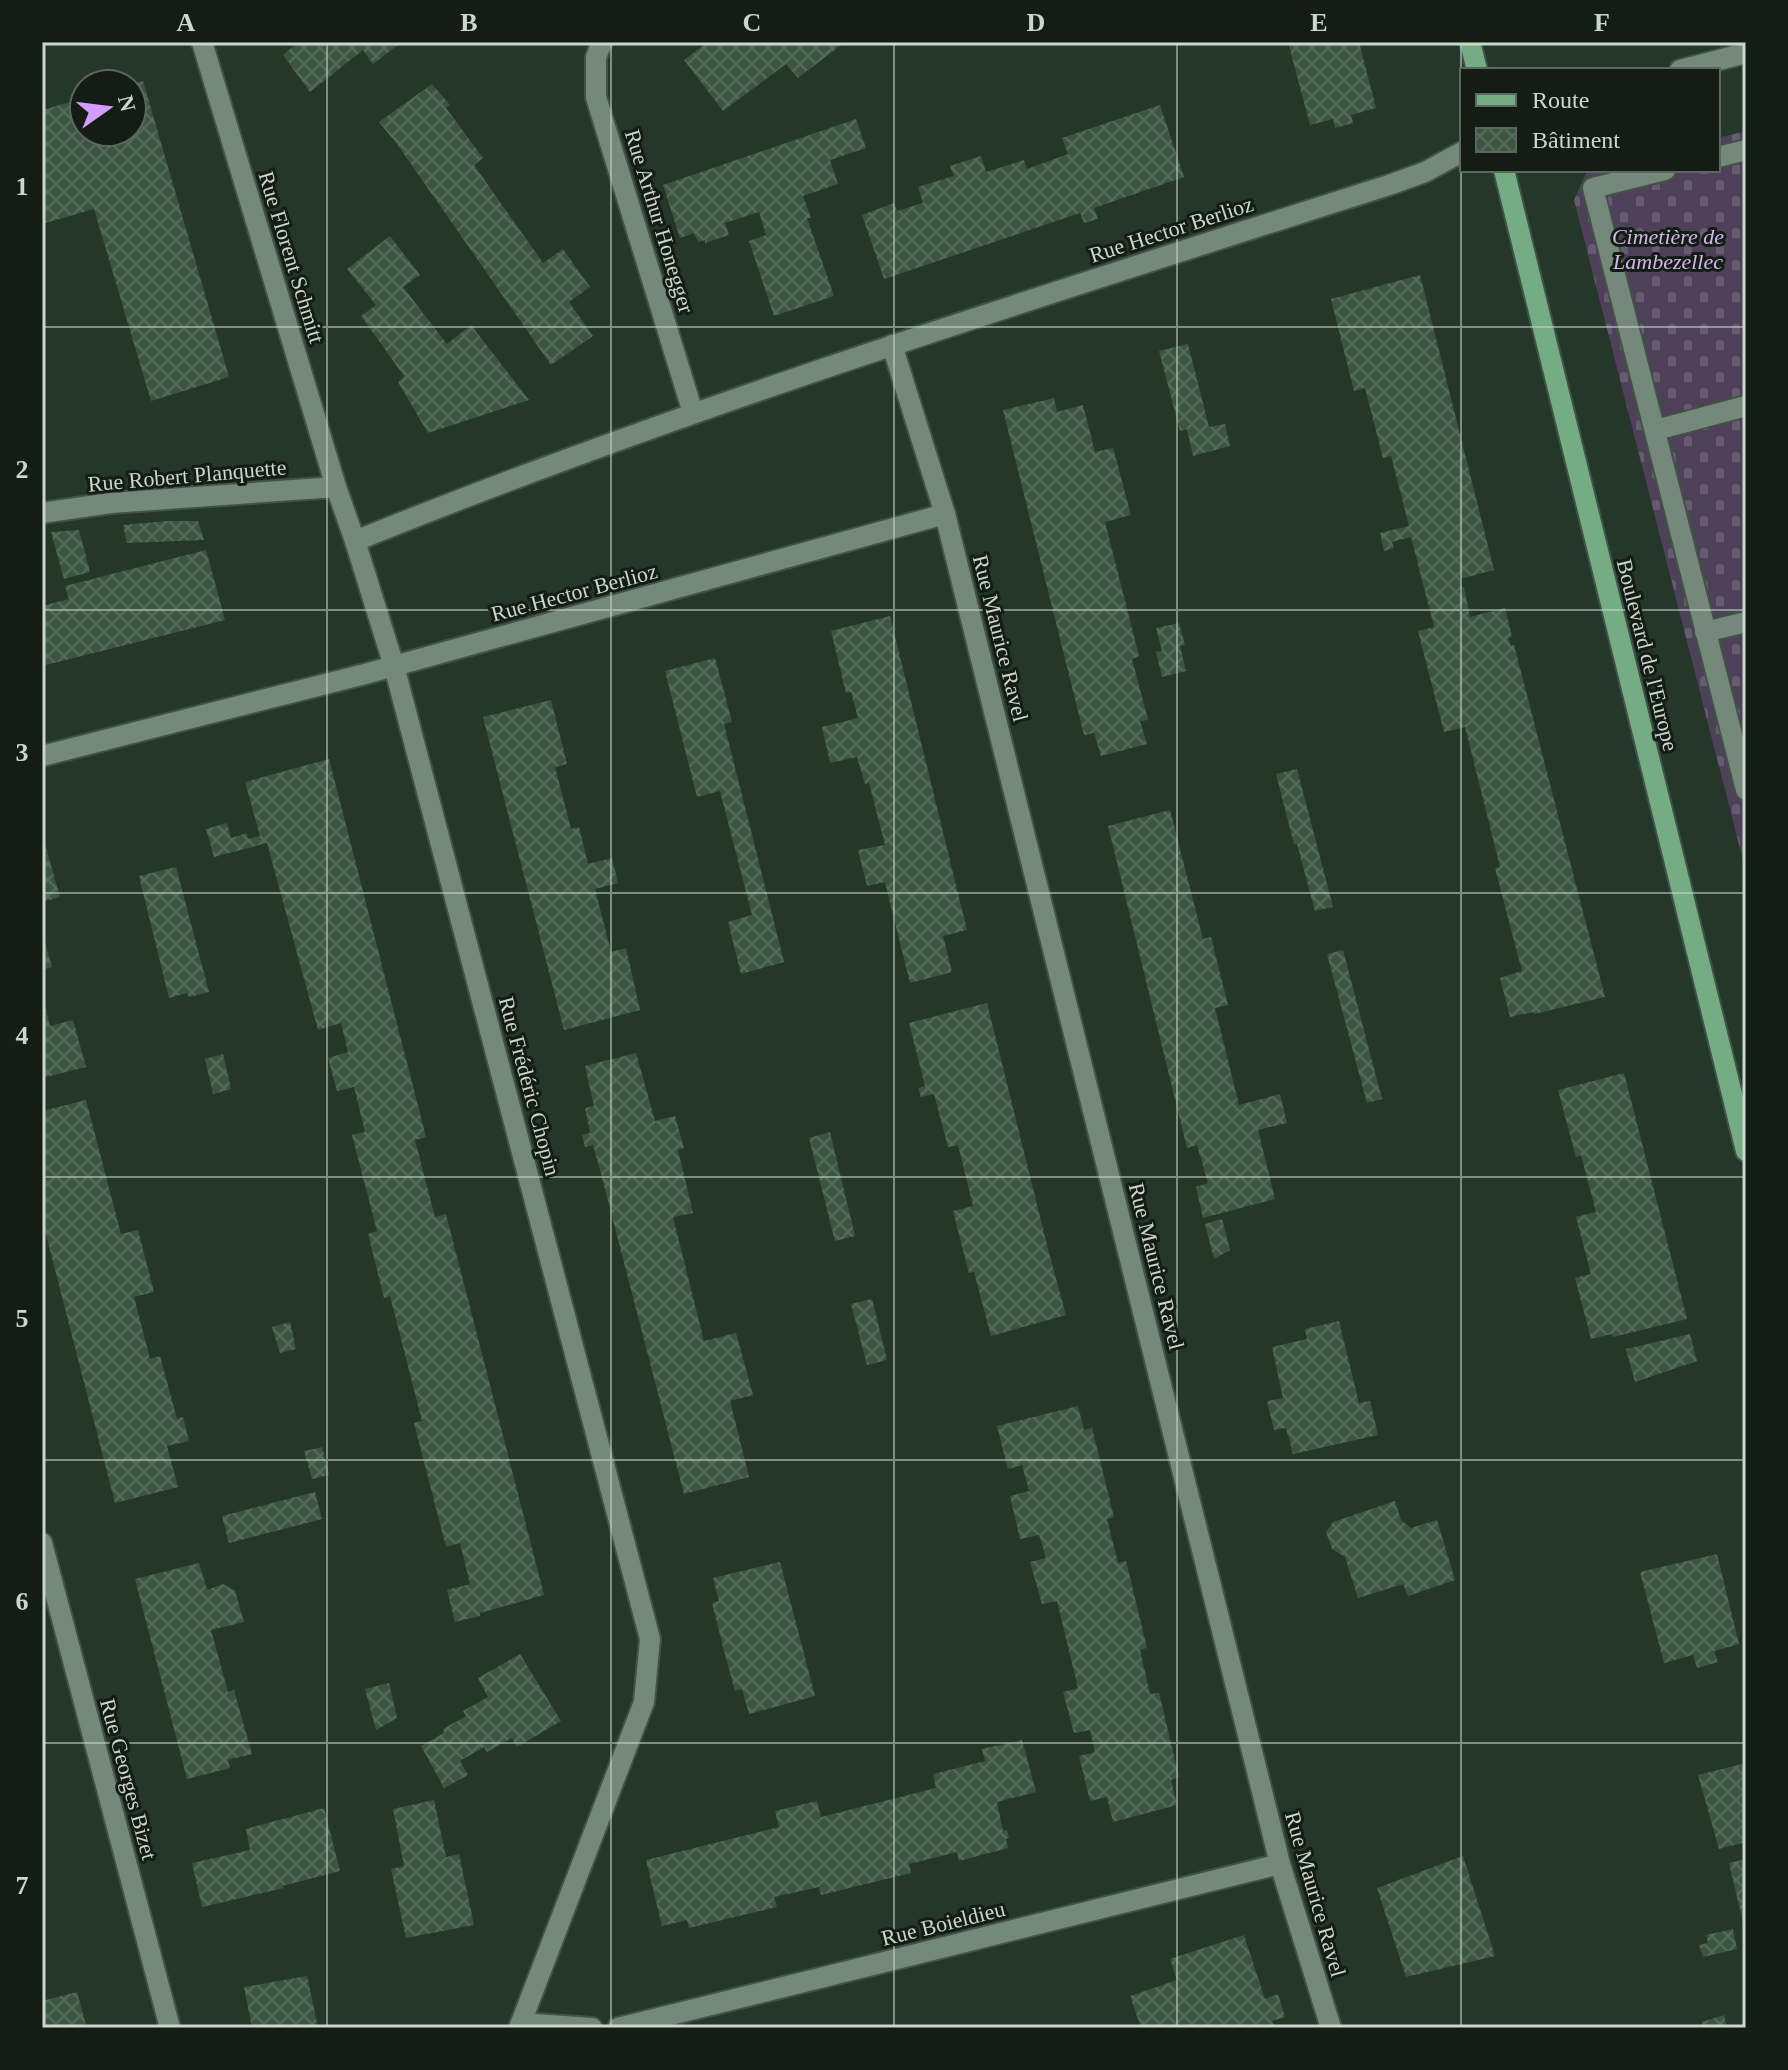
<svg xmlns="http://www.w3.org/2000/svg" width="1788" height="2070" viewBox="0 0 1788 2070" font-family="Georgia,serif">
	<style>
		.cemetery { fill: url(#cemetery-stones) }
		.building { fill: url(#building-cross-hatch) }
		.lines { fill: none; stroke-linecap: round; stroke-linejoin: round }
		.minor-casing { stroke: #425246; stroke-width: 24 }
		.major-casing { stroke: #425246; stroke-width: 24 }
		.minor { stroke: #748979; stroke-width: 20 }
		.major { stroke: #74ad84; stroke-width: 20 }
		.grid { fill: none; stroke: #cbd6cd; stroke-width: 2; stroke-opacity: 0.55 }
		.labels { text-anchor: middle; stroke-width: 6; stroke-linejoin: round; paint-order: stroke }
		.street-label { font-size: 22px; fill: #cbd6cd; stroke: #141c16 }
		.park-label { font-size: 22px; font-style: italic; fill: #d2b7e9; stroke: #141c16 }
		.neatline { fill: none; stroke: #cbd6cd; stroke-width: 3 }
		.grid-label { font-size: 26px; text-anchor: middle; font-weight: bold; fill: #cbd6cd }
	</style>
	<defs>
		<pattern id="cemetery-stones" width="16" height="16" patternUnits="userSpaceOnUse" patternTransform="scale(2)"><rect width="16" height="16" fill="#4e4059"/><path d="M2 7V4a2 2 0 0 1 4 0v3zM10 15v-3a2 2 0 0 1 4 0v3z" fill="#665b70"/></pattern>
		<pattern id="building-cross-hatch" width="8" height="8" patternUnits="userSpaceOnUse" patternTransform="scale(2)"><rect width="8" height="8" fill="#3b5541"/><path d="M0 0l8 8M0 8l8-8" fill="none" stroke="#566d5b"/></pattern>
	</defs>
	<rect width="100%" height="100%" fill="#253729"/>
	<polygon class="cemetery" points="1746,131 1746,872 1574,200 1587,171 1590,170 1718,170 1718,138"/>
	<g class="building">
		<polygon points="298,42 402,42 373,64 363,50 310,92 283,55"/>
		<polygon points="708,42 845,42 798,78 786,64 723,111 684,60"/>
		<polygon points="1288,42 1359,42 1376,108 1351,115 1353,123 1335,128 1333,119 1310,125"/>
		<polygon points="143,81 229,377 151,401 94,209 42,224 42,110 84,98 84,132 132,132 132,84"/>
		<polygon points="432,84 450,105 446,108 483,158 474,165 543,263 563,249 590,287 569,302 593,336 551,365 397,144 379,122"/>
		<polygon points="1160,105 1184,177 1094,208 1098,219 1084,223 1080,213 884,279 862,215 894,203 897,211 923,203 918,187 954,176 950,166 981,156 986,172 1024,160 1027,169 1068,154 1062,138"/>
		<polygon points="856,119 866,148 830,160 838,184 803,196 811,218 807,218 834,296 774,316 749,241 766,235 759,212 725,223 729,235 705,243 705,240 698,242 694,233 680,238 663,185"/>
		<polygon points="390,236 420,275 403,287 447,344 471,325 529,400 428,433 398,382 404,376 361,316 376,305 347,269"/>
		<polygon points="1420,275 1494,570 1460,579 1462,587 1464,587 1470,617 1505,608 1512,637 1508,638 1511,646 1514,645 1605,997 1534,1014 1533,1012 1510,1017 1500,978 1522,971 1495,868 1500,867 1465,727 1444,732 1418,631 1434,627 1411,537 1392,542 1394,548 1384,551 1380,533 1409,526 1391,456 1383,458 1365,388 1354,391 1331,299"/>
		<polygon points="1188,344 1209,427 1225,424 1230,446 1193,456 1187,429 1180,431 1159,351"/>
		<polygon points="1054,398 1057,412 1083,405 1095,452 1113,448 1131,515 1105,522 1139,656 1132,659 1148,720 1140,721 1147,744 1101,756 1094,733 1084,735 1003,410"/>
		<polygon points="167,521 198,521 204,540 127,543 123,525"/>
		<polygon points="79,530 90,572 64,579 51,532"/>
		<polygon points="206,550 225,620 42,666 42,606 69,599 65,586"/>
		<polygon points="890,616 967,930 943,936 952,972 910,983 885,882 867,886 858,850 885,845 869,783 865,784 857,757 830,763 822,727 858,718 851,692 846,693 831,631"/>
		<polygon points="1179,623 1185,645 1180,646 1186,671 1162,677 1156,652 1162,651 1156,628"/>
		<polygon points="715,658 732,722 724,724 784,962 741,974 728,922 752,915 720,791 697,797 665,671"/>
		<polygon points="551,700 567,764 555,767 571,829 579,827 588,864 612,858 618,883 595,889 611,952 626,948 640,1010 564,1030 483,717"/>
		<polygon points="329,759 426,1137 415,1140 435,1217 446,1214 544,1595 480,1613 480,1616 455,1622 447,1590 470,1584 460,1543 446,1547 414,1423 422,1421 390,1296 384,1298 368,1234 377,1231 352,1135 365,1132 354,1087 337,1091 328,1058 348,1052 341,1023 318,1030 267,843 214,857 206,829 227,823 231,838 247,833 248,839 260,836 245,782"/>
		<polygon points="1297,769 1333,907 1315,911 1297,844 1294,844 1276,774"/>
		<polygon points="1170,810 1203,939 1211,937 1228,1005 1215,1008 1239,1105 1280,1094 1287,1123 1258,1130 1275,1199 1203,1218 1196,1187 1208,1183 1197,1145 1187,1148 1108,826"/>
		<polygon points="42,834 60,897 42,902"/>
		<polygon points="176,867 209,992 189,997 187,993 169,998 139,876"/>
		<polygon points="42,932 52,967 42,970"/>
		<polygon points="1343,950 1382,1099 1367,1103 1327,954"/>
		<polygon points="43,996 50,1026 73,1020 86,1067 42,1078"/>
		<polygon points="987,1003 1049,1253 1066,1315 991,1336 974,1272 969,1273 953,1211 973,1206 958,1145 948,1147 934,1094 921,1097 918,1088 925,1086 909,1023"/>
		<polygon points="636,1053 655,1121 675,1116 684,1148 678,1150 693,1213 673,1217 704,1341 736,1333 753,1395 730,1401 749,1477 684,1494 600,1170 593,1145 585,1147 582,1135 590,1133 585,1108 594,1106 585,1066"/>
		<polygon points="223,1054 231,1089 213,1094 205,1059"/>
		<polygon points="1624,1073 1687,1319 1613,1337 1612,1334 1591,1339 1575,1278 1591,1274 1576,1217 1596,1212 1581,1155 1576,1157 1558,1090"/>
		<polygon points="86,1100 121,1234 138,1230 154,1292 134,1297 150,1359 160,1356 177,1419 183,1417 189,1441 167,1446 178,1487 115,1503 42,1219 42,1111"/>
		<polygon points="830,1132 855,1236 835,1241 809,1138"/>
		<polygon points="1222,1219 1230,1250 1214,1259 1205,1224"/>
		<polygon points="872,1299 887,1360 867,1365 851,1304"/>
		<polygon points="1339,1321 1359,1403 1370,1401 1378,1435 1293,1454 1286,1428 1274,1430 1267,1401 1283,1398 1272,1347 1307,1339 1305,1329"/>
		<polygon points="290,1322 296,1349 280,1353 272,1327"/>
		<polygon points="1690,1334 1697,1361 1635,1382 1626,1349"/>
		<polygon points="1078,1406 1084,1430 1092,1428 1114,1517 1107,1519 1118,1563 1126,1561 1147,1648 1140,1650 1150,1694 1159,1693 1179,1777 1171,1780 1177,1805 1113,1822 1107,1797 1090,1801 1079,1756 1095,1752 1090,1730 1074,1733 1063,1692 1078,1688 1057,1601 1042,1604 1030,1562 1046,1558 1039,1535 1020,1539 1010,1496 1029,1491 1022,1465 1008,1469 997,1426"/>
		<polygon points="322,1447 329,1475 312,1479 304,1451"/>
		<polygon points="315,1492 322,1519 229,1543 222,1516"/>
		<polygon points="1395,1501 1401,1520 1411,1528 1437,1520 1455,1580 1408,1596 1403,1584 1358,1598 1345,1557 1332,1549 1326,1532 1333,1522"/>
		<polygon points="1717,1554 1739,1644 1714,1651 1718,1662 1697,1668 1693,1655 1664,1663 1640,1572"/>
		<polygon points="780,1562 815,1696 749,1714 742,1689 735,1691 723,1647 712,1603 719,1601 713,1578"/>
		<polygon points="199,1563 207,1590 223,1584 235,1591 244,1622 211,1630 228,1692 234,1690 252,1754 228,1760 230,1768 187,1779 135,1579"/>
		<polygon points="520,1654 561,1721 517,1747 512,1738 487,1752 484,1747 460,1761 468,1775 444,1788 421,1746 444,1733 443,1729 466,1716 463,1711 488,1697 478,1678"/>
		<polygon points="389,1683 397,1718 376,1730 365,1689"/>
		<polygon points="1022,1740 1036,1792 997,1802 1003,1831 1007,1830 1009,1838 1006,1839 1008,1848 959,1861 957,1852 909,1864 911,1873 821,1895 819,1887 774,1897 777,1907 689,1928 687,1920 662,1926 646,1860 779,1827 775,1811 817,1801 821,1817 936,1788 933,1774 985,1761 982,1749"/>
		<polygon points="1746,1763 1746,1842 1719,1849 1698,1775"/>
		<polygon points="434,1800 446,1857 459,1854 474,1925 406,1938 391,1869 404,1866 393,1809"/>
		<polygon points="324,1808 340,1871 282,1886 284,1888 202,1907 192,1863 250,1850 246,1829"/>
		<polygon points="1463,1856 1495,1956 1406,1977 1377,1888"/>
		<polygon points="1746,1859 1746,1931 1745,1931 1729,1863"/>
		<polygon points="1733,1929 1737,1949 1703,1957 1699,1945 1708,1943 1706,1935"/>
		<polygon points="1244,1935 1265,1999 1278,1994 1285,2017 1272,2021 1275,2028 1141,2028 1130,1996 1177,1980 1170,1959"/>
		<polygon points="307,1976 318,2028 252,2028 244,1987"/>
		<polygon points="77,1992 87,2028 42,2028 42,2001"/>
		<polygon points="1724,2015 1727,2028 1704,2028 1702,2022"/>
	</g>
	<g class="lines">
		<defs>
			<g id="minor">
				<polyline points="202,42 336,487 355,541 394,666 650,1639 644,1702 519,2028"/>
				<polyline points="602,42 596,57 596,97 693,413"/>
				<polyline points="1680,70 1746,53"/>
				<polyline points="1718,157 1746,150"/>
				<polyline points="1665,170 1593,188 1746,790"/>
				<polyline points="892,345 945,514 1280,1864 1331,2028"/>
				<polyline points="1656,430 1746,406"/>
				<polyline points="42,513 111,503 336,487"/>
				<path d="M355 541C694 404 1042 296 1389 185L1425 172 1462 152"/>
				<polyline points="1705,632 1746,622"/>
				<polyline points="42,756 365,674 945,514"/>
				<polyline points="42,1543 170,2028"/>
				<polyline points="521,2023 592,2028"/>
				<polyline points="618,2028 1280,1864"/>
			</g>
			<g id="major">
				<polyline points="1470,42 1477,70"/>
				<polyline points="1504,170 1746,1151"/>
			</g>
		</defs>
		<use href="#minor" class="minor-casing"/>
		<use href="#major" class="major-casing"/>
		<use href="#minor" class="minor"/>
		<use href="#major" class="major"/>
	</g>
	<path class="grid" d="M327 42V2028M611 42V2028M894 42V2028M1177 42V2028M1461 42V2028M42 327H1746M42 610H1746M42 893H1746M42 1177H1746M42 1460H1746M42 1743H1746"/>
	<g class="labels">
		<g class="street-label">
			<text transform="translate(660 221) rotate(73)" y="8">Rue Arthur Honegger</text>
			<text transform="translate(1171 229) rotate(-18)" y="8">Rue Hector Berlioz</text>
			<text transform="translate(292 257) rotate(73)" y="8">Rue Florent Schmitt</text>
			<text transform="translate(187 475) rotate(-5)" y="8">Rue Robert Planquette</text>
			<text transform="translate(574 592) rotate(-15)" y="8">Rue Hector Berlioz</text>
			<text transform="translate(1001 638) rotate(76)" y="8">Rue Maurice Ravel</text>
			<text transform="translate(1648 655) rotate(76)" y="8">Boulevard de l'Europe</text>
			<text transform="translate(530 1086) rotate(75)" y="8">Rue Frédéric Chopin</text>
			<text transform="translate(1157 1266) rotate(76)" y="8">Rue Maurice Ravel</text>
			<text transform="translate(129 1779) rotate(75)" y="8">Rue Georges Bizet</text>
			<text transform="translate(1316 1894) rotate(74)" y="8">Rue Maurice Ravel</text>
			<text transform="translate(943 1923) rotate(-14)" y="8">Rue Boieldieu</text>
		</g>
		<g class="park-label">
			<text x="1668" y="244">Cimetière de<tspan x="1668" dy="25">Lambezellec</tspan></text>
		</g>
	</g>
	<rect width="1788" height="2070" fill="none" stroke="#141c16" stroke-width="88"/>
	<rect x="1460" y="68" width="260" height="104" fill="#141c16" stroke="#5d665f" stroke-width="2"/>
	<rect x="1476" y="94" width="40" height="12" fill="#74ad84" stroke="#5d665f" stroke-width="2"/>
	<text x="1532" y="108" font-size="24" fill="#cbd6cd">Route</text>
	<rect x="1476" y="128" width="40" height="24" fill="url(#building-cross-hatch)" stroke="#5d665f" stroke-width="2"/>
	<text x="1532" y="148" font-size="24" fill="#cbd6cd">Bâtiment</text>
	<g transform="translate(108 108) rotate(76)"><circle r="38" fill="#141c16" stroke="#5d665f" stroke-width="2"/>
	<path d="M0-6L14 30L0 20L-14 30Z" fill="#d29dfd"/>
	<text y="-12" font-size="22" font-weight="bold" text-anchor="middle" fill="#cbd6cd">N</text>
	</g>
	<rect x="44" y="44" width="1700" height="1982" class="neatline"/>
	<g class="grid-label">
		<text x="186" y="31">A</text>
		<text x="469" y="31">B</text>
		<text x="752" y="31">C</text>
		<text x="1036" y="31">D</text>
		<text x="1319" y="31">E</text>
		<text x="1602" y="31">F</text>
		<text x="22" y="195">1</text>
		<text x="22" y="478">2</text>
		<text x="22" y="761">3</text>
		<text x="22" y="1044">4</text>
		<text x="22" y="1327">5</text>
		<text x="22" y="1610">6</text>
		<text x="22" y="1894">7</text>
	</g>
</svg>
